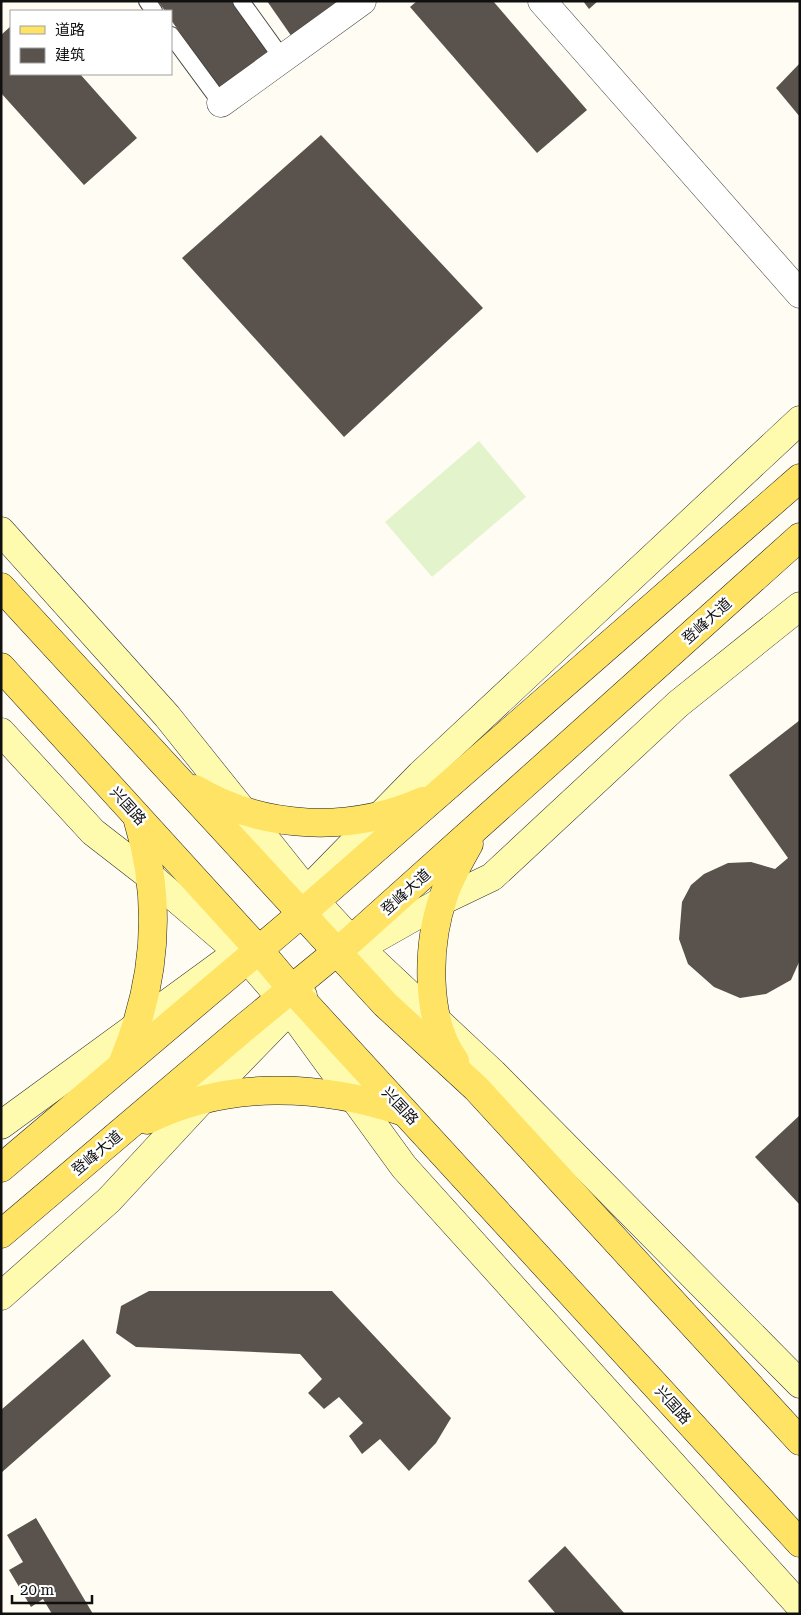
<svg xmlns="http://www.w3.org/2000/svg" width="801" height="1615" viewBox="0 0 801 1615" font-family="'Roboto Serif','Noto Sans SC',serif">
	<style>
		.pitch { fill: #e3f3cc }
		.building { fill: #5a524c }
		.lines { fill: none; stroke-linecap: round; stroke-linejoin: round }
		.lane-casing { stroke: #434343; stroke-width: 18 }
		.street-casing { stroke: #434343; stroke-width: 29 }
		.secondary-casing { stroke: #323232; stroke-width: 29 }
		.primary-casing { stroke: #212121; stroke-width: 29 }
		.lane { stroke: #fff; stroke-width: 16 }
		.street { stroke: #fff; stroke-width: 28 }
		.secondary { stroke: #fffbae; stroke-width: 28 }
		.primary { stroke: #fee364; stroke-width: 28 }
		.labels { text-anchor: middle; stroke-width: 5; stroke-linejoin: round; paint-order: stroke }
		.street-label { font-size: 15px; fill: #101010; stroke: #fff }
	</style>
	<rect width="100%" height="100%" fill="#fffdf3"/>
	<polygon class="pitch" points="479,441 526,497 432,577 385,522"/>
	<g class="building">
		<polygon points="158,1 234,1 272,54 220,89 171,20 171,11 165,11"/>
		<polygon points="267,1 343,1 292,37"/>
		<polygon points="417,1 493,1 587,110 537,153 410,7"/>
		<polygon points="583,1 598,1 589,9"/>
		<polygon points="11,26 11,74 80,74 137,138 84,185 1,93 1,35"/>
		<polygon points="800,63 800,117 776,88"/>
		<polygon points="321,135 483,308 344,437 182,258"/>
		<polygon points="800,720 800,960 791,980 766,994 740,998 714,987 688,964 679,939 682,902 691,885 704,874 728,863 751,862 775,869 788,858 729,775"/>
		<polygon points="800,1115 800,1205 755,1157"/>
		<polygon points="149,1291 332,1291 451,1418 436,1443 409,1471 380,1439 362,1454 349,1436 363,1423 339,1397 324,1409 308,1393 322,1379 300,1354 136,1347 116,1333 121,1306"/>
		<polygon points="83,1339 111,1376 1,1473 1,1410"/>
		<polygon points="36,1518 93,1614 52,1614 43,1599 31,1607 9,1570 23,1562 7,1535"/>
		<polygon points="565,1546 625,1614 556,1614 528,1581"/>
	</g>
	<g class="lines">
		<defs>
			<g id="lane">
				<polyline points="147,1 154,11"/>
				<polyline points="241,1 282,58"/>
				<polyline points="171,35 221,103"/>
			</g>
			<g id="street">
				<polyline points="542,1 800,294"/>
				<polyline points="221,103 362,1"/>
			</g>
			<g id="secondary">
				<polyline points="1,531 167,716 315,901 351,940 493,1073 800,1384"/>
				<polyline points="1,732 93,832 151,877 248,960 281,998 404,1167 800,1606"/>
				<polyline points="294,904 421,774 800,420"/>
				<polyline points="347,958 359,948 442,901 492,877 678,704 800,606"/>
				<polyline points="1,1125 242,949"/>
				<polyline points="1,1296 109,1200 201,1101 303,996"/>
			</g>
			<g id="primary">
				<polyline points="1,587 385,1004 476,1088 800,1441"/>
				<polyline points="1,667 259,950 291,988 800,1543"/>
				<path d="M195 789C264 830 350 833 423 801"/>
				<path d="M455 1061C424 1019 427 943 444 895 450 877 460 860 469 844"/>
				<path d="M123 1062C156 983 163 903 138 821"/>
				<path d="M147 1120C228 1080 321 1084 404 1112"/>
				<polyline points="1,1168 301,914 800,478"/>
				<polyline points="1,1234 245,1027 351,940 800,537"/>
			</g>
		</defs>
		<use href="#lane" class="lane-casing"/>
		<use href="#street" class="street-casing"/>
		<use href="#secondary" class="secondary-casing"/>
		<use href="#primary" class="primary-casing"/>
		<use href="#lane" class="lane"/>
		<use href="#street" class="street"/>
		<use href="#secondary" class="secondary"/>
		<use href="#primary" class="primary"/>
	</g>
	<g class="labels">
		<g class="street-label">
			<text transform="translate(707 621) rotate(-42)" y="5">登峰大道</text>
			<text transform="translate(128 806) rotate(48)" y="5">兴国路</text>
			<text transform="translate(406 892) rotate(-42)" y="5">登峰大道</text>
			<text transform="translate(400 1106) rotate(47)" y="5">兴国路</text>
			<text transform="translate(97 1153) rotate(-40)" y="5">登峰大道</text>
			<text transform="translate(673 1405) rotate(48)" y="5">兴国路</text>
		</g>
	</g>
	<rect width="801" height="1615" fill="none" stroke="#101010" stroke-width="5"/>
	<rect x="10" y="10" width="162" height="65" fill="#ffffff" stroke="#9f9f9f"/>
	<rect x="20" y="26" width="25" height="8" fill="#fee364" stroke="#9f9f9f"/>
	<text x="55" y="35" font-size="15" fill="#101010">道路</text>
	<rect x="20" y="48" width="25" height="15" fill="#5a524c" stroke="#9f9f9f"/>
	<text x="55" y="60" font-size="15" fill="#101010">建筑</text>
	<path d="M12 1595v8h80v-8" fill="none" stroke="#101010" stroke-width="2.5"/>
	<text x="20" y="1595" font-size="15" fill="#101010" stroke="#ffffff" stroke-width="4" paint-order="stroke">20 m</text>
</svg>
